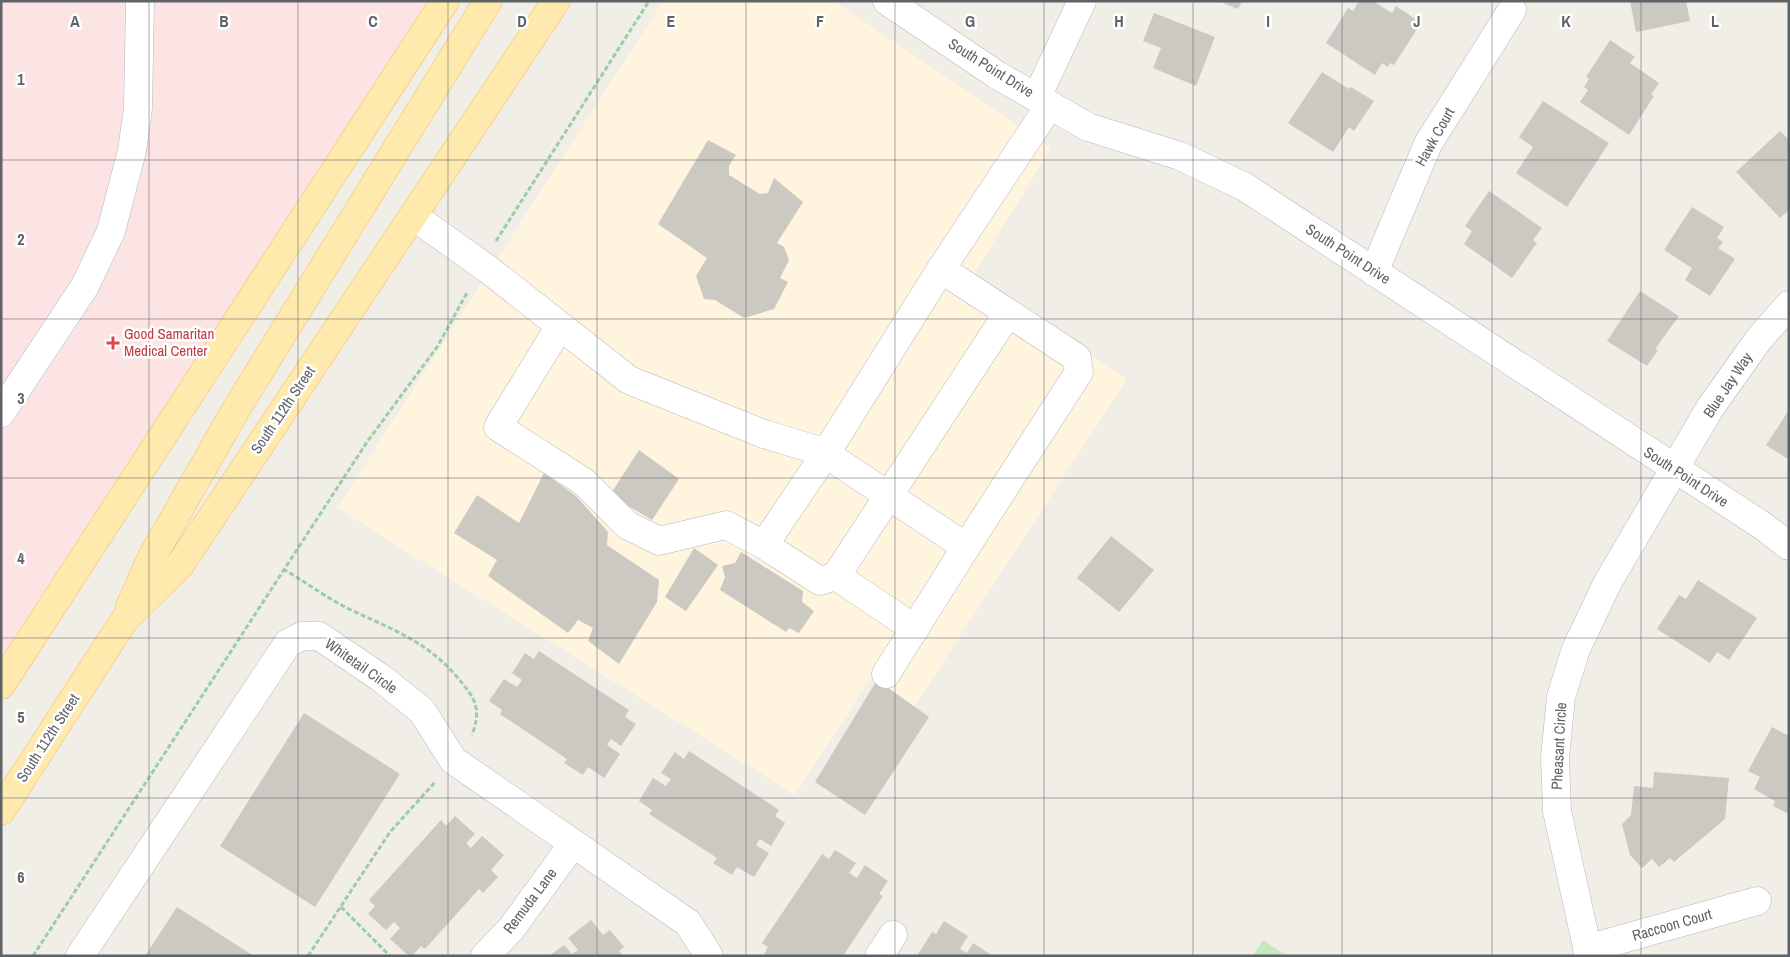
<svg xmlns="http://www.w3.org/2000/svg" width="1790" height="957" viewBox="0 0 1790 957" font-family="'Archivo Narrow',sans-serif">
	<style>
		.commercial { fill: #fff4dd }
		.medical { fill: #fde4e4 }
		.green { fill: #c6e9c2 }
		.building { fill: #ccc8c2 }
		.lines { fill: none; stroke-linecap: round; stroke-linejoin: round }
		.minor-casing { stroke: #b4b8bb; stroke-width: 29 }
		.major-casing { stroke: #f7bc59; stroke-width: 29 }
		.path { stroke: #9ccda5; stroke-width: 3; stroke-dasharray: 5 2.5; stroke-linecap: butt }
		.minor { stroke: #fff; stroke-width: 28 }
		.major { stroke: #ffeaad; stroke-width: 28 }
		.grid { fill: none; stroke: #5e6367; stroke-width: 1; stroke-opacity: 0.55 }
		.health-dot { fill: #e0444e; stroke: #fff; stroke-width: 2 }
		.labels { text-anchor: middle; stroke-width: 5; stroke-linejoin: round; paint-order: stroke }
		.street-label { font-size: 15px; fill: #5e6367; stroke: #fff }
		.health-label { font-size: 15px; fill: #be3a42; stroke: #fff; text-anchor: start }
		.grid-label { font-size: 16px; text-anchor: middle; font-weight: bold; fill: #5e6367; stroke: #fff; stroke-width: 5; stroke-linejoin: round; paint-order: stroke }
	</style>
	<rect width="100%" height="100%" fill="#f1ede7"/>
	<polygon class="commercial" points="663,1 834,1 1051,148 972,278 1127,379 914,707 870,679 795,795 337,508"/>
	<polygon class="medical" points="1,1 447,1 1,684"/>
	<polygon class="green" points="1263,940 1287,956 1253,956"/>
	<g class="building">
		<polygon points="1219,1 1242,1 1238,9"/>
		<polygon points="1359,1 1373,1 1392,13 1396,6 1421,23 1394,65 1390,63 1388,67 1382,63 1375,75 1326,43 1348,8 1353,11"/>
		<polygon points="1630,1 1686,1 1690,21 1636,32"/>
		<polygon points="1154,13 1215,37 1196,86 1153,68 1161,48 1143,41"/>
		<polygon points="1610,40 1635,57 1630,63 1659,83 1651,95 1654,96 1629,135 1580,102 1588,90 1584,87 1589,79 1586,77"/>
		<polygon points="1322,72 1349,89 1351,87 1374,101 1354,131 1349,127 1333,152 1288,123"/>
		<polygon points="1543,101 1609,143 1567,207 1516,173 1533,147 1519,137"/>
		<polygon points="1780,131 1789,140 1789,210 1780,218 1736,172"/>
		<polygon points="708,140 736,155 729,166 729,175 760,194 768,193 774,178 803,202 777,243 784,247 789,260 780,278 788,282 774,309 744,318 715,300 704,299 696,276 707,258 658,224"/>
		<polygon points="1489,191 1542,228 1533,240 1537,243 1512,278 1464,244 1472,231 1465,226"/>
		<polygon points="1692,207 1724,227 1717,238 1723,242 1718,248 1735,259 1710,296 1685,280 1692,268 1664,250"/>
		<polygon points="1640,291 1679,316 1655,349 1658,350 1647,366 1607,341"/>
		<polygon points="1789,410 1789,460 1766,445"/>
		<polygon points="639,450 679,479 652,520 610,495"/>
		<polygon points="544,473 576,496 608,532 607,545 659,580 657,602 619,664 588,641 593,628 578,620 568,633 488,576 497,560 454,533 477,495 519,523"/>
		<polygon points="1111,536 1154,570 1119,612 1077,578"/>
		<polygon points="694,548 718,565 686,611 665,597"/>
		<polygon points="741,552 803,591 802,602 814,611 799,633 789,628 786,632 720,590 725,577 722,566 735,563"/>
		<polygon points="1698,580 1757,618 1729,660 1717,652 1710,663 1657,629 1679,595 1686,599"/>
		<polygon points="539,651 629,710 625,717 636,724 621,746 611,739 607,745 620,754 604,778 588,767 583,775 564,763 567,759 500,714 502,710 489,701 504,679 517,687 522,680 512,673 525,653 534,659"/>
		<polygon points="877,680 929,717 865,815 815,782"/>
		<polygon points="304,713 400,774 315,907 220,846"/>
		<polygon points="1772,727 1789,736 1789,814 1773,806 1775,801 1754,789 1760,777 1748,771"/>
		<polygon points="689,751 779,810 775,816 785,823 771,846 760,839 756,845 769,853 754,877 737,867 732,875 713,863 717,858 649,814 652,810 639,801 653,778 666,786 671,779 661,773 675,752 684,759"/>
		<polygon points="1654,772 1729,778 1725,819 1674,862 1670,858 1659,867 1652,859 1642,868 1630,855 1622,824 1631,815 1634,786 1653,788"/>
		<polygon points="455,816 475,834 466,843 471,848 482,836 504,855 491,870 498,877 483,893 479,889 425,949 421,946 412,956 409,956 390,939 400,928 394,922 386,930 368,914 375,906 369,900 441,820 446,826"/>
		<polygon points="835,850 856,863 849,873 857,878 865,865 888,881 879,894 883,896 843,956 763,956 768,947 762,943 822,854 829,859"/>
		<polygon points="177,907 254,956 145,956"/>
		<polygon points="591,920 603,935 610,930 624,947 619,951 623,956 549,956 564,945 572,954 578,950 568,938"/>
		<polygon points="944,921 968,936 960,949 967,953 973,943 993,956 917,956 932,932 936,934"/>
	</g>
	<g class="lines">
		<defs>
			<g id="minor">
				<polyline points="887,1 997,75 1088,127 1180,156 1245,187 1763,526 1789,546"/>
				<polyline points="1037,97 1082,1"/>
				<polyline points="413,216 489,270 629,380 764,434 823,452 966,547 886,674"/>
				<polyline points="1374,272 1428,144 1512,10"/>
				<polyline points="560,326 498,427 584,482 627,525 659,541 726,525 764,545 820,581 836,576 915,629"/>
				<polyline points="1,413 85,286 111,231 132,151 138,108 140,1"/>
				<polyline points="764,545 826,453 941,269"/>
				<polyline points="966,547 1079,372 1077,358 941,269 1050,105"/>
				<polyline points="836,576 1008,313"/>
				<polyline points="1587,949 1757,901"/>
				<polyline points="80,956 288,643 302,636 319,636 381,678 422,711 453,760 688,923 709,956"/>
				<polyline points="485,956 511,929 573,844"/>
				<polyline points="879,956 893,935"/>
				<polyline points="1589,956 1557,811 1555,757 1561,697 1576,649 1608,582 1710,408 1759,339 1789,305"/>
			</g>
			<g id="major">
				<polyline points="130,606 152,557 238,406 488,1"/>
				<polyline points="1,685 445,1"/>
				<polyline points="1,811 125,619 180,565 556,1"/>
			</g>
		</defs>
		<use href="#minor" class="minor-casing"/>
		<use href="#major" class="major-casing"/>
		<g class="path">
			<polyline points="496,241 649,1"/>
			<path d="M283 569C304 581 324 596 345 607 388 628 426 640 457 677 475 698 482 708 472 735"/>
			<polyline points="341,907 390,956"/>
			<polyline points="33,956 367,442 437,347 468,291"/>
			<polyline points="308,956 390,832 436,781"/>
		</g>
		<use href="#minor" class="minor"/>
		<use href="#major" class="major"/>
	</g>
	<path class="grid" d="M149 1V956M298 1V956M448 1V956M597 1V956M746 1V956M895 1V956M1044 1V956M1193 1V956M1342 1V956M1492 1V956M1641 1V956M1 160H1789M1 319H1789M1 478H1789M1 638H1789M1 798H1789"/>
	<path class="health-dot" d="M110.5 335.5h5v5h5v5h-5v5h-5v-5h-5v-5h5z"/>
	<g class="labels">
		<g class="street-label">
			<text transform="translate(991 68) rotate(32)" y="5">South Point Drive</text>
			<text transform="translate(1435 137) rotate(-61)" y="5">Hawk Court</text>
			<text transform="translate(1348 254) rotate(33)" y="5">South Point Drive</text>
			<text transform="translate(1728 385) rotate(-56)" y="5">Blue Jay Way</text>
			<text transform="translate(283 410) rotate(-56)" y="5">South 112th Street</text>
			<text transform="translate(1686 477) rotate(33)" y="5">South Point Drive</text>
			<text transform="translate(361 666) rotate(35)" y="5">Whitetail Circle</text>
			<text transform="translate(48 738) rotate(-57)" y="5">South 112th Street</text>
			<text transform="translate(1559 746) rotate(-87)" y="5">Pheasant Circle</text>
			<text transform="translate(530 901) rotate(-53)" y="5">Remuda Lane</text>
			<text transform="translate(1672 925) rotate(-16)" y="5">Raccoon Court</text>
		</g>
		<g class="health-label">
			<text x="124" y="339">Good Samaritan<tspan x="124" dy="17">Medical Center</tspan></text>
		</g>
	</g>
	<g class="grid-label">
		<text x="75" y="27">A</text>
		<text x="224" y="27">B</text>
		<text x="373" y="27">C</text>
		<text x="522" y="27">D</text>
		<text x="671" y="27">E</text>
		<text x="820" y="27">F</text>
		<text x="970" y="27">G</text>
		<text x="1119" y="27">H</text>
		<text x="1268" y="27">I</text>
		<text x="1417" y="27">J</text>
		<text x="1566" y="27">K</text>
		<text x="1715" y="27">L</text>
		<text x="21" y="85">1</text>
		<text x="21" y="245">2</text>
		<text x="21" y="404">3</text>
		<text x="21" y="564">4</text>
		<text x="21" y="723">5</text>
		<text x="21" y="883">6</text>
	</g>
	<rect width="1790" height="957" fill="none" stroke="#5e6367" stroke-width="5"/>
</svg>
